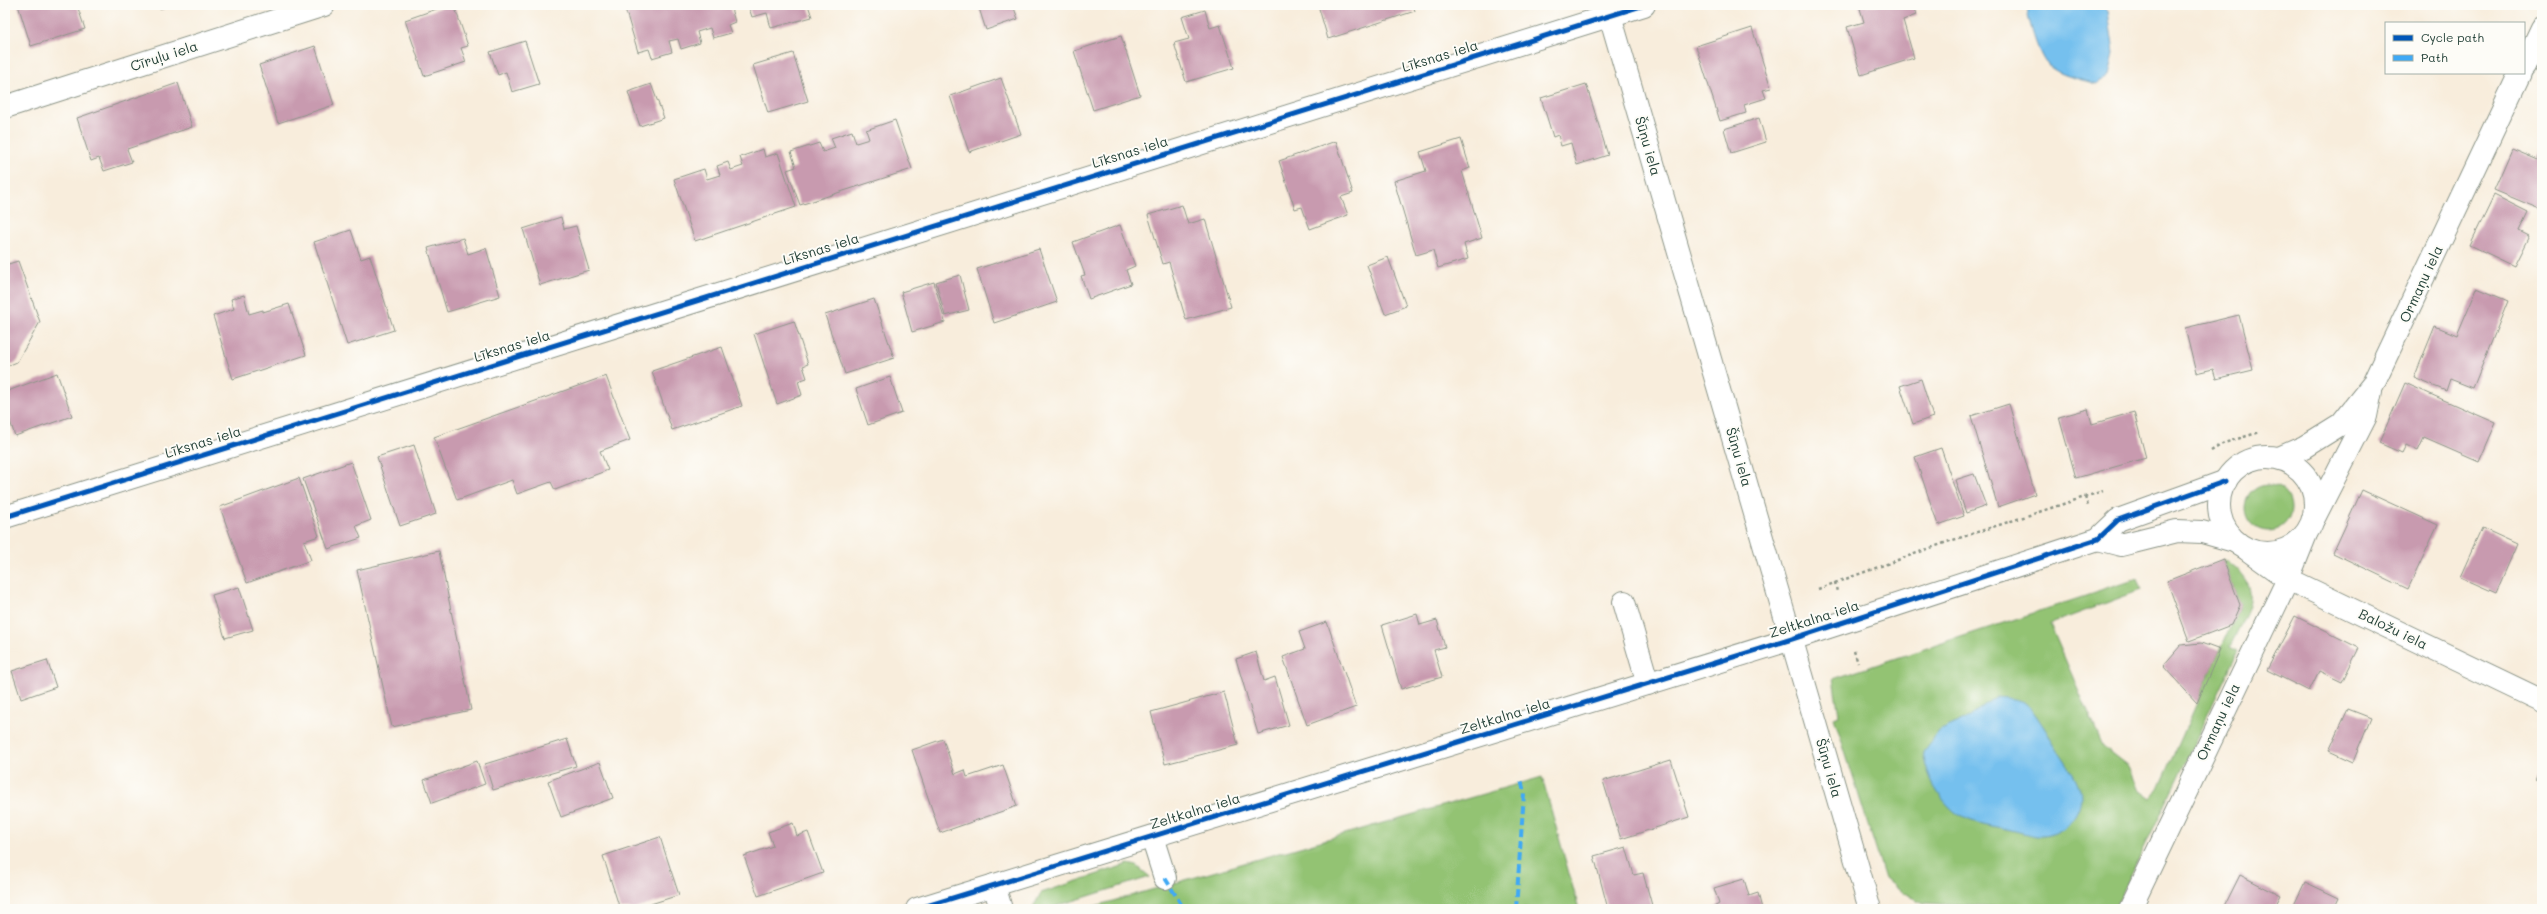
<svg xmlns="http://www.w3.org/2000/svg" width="2547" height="914" viewBox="0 0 2547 914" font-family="Mali,sans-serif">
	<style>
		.green { fill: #93c373; stroke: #598054 }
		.water { fill: #74c0ee; stroke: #4a7e91 }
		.building { fill: #c89aaf }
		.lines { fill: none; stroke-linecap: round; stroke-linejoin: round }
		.minor-casing { stroke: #8c9588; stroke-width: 24 }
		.path { stroke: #8c9588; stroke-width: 2.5; stroke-dasharray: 3 3; stroke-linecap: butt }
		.minor { stroke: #fff; stroke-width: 22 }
		.quiet { stroke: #3fa9f5; stroke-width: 4; stroke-dasharray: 8 4; stroke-linecap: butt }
		.cycleway-casing { stroke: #fdfcf7; stroke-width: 8 }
		.cycleway { stroke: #0057b8; stroke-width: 5 }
		.labels { text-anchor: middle; stroke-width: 4; stroke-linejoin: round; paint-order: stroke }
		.street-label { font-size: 14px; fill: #1f3d34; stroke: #fdfcf7 }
	</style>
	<rect width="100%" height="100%" fill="#fdfcf7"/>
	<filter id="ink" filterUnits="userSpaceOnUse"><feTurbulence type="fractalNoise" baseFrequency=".025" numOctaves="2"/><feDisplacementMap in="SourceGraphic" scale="8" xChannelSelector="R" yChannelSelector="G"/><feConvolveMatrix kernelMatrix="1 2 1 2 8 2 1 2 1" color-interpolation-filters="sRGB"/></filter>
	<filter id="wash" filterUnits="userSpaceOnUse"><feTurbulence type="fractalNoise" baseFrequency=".012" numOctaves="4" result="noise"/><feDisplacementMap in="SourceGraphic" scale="16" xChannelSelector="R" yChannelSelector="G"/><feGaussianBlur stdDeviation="0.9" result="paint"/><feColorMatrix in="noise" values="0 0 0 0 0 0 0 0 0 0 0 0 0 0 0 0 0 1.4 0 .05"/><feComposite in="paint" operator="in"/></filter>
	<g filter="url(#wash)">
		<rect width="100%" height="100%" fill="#f8eddc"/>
		<g class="green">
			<circle cx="2268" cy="508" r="23"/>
			<path d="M2223 559C2268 589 2248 606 2230 647L2238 651 2115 909H2014L1924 903 1904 894 1885 878 1834 717 1839 715 1833 679 2137 579 2141 590 2050 624 2103 747 2129 767 2139 790 2151 799 2159 789 2240 605Z"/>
			<polygon points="1542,777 1579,909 1085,909"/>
			<polygon points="1128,864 1137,866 1150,877 1047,909 1032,909 1041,893"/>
		</g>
		<g class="water">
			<path d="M2027 5H2100L2108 11 2114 53 2109 76 2096 84C2081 79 2058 76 2047 64 2038 55 2027 17 2027 5Z"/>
			<path d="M1995 697C2005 698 2016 698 2025 703 2033 708 2048 734 2053 742 2062 757 2080 779 2081 796 2081 819 2059 838 2036 836 2025 834 2013 830 2001 828 1986 825 1967 822 1955 812 1936 795 1927 777 1923 752L1940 730 1969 717Z"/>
		</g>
		<g id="blocks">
			<g class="building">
				<polygon points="18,5 77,5 85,29 31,46"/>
				<polygon points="158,5 173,5 159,9"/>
				<polygon points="448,5 454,5 468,46 461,48 466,62 424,76 405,20"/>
				<polygon points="624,5 730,5 735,22 728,25 731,33 713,38 710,28 697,32 700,43 681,49 678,39 669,41 672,52 652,58 649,49 638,52"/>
				<polygon points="748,5 808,5 812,17 771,28 767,13 752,17"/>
				<polygon points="978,5 1023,5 1014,8 1018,19 986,30"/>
				<polygon points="1318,5 1413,5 1415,11 1328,39"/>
				<polygon points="1859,5 1913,5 1916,15 1903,20 1914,58 1861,75 1847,27 1864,22"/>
				<polygon points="1205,10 1210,28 1220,25 1234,68 1186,82 1174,43 1189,39 1182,17"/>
				<polygon points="1752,28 1771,88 1763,90 1766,98 1744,105 1746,113 1720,121 1696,46"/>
				<polygon points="1121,36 1140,95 1093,110 1074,51"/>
				<polygon points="525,41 539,84 512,92 506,72 498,75 490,52"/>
				<polygon points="315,46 334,105 278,123 259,65"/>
				<polygon points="793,53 808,101 768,113 753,65"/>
				<polygon points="1001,78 1021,134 969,152 950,96"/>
				<polygon points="178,83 192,127 127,149 132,162 104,171 99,158 91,161 77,118"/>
				<polygon points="651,84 664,118 640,126 628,92"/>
				<polygon points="1586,84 1608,155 1577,165 1571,143 1561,146 1558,135 1553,137 1541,98"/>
				<polygon points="1759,118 1766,142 1731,153 1724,129"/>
				<polygon points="895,120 912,169 800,205 787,170 796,167 791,152 819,143 823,152 835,148 831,138 852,131 856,143 869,139 866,130"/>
				<polygon points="1461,139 1470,168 1462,171 1482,238 1464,244 1468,259 1438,268 1433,250 1416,255 1394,181 1426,171 1420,152"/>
				<polygon points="1336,141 1353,193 1341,197 1348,215 1310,229 1302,207 1295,209 1279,161"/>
				<polygon points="763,149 765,157 778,153 796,207 695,241 674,179 704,169 707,179 720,175 717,166 728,162 731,170 743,166 740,157"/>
				<polygon points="2512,149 2538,160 2542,150 2542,210 2494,190"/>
				<polygon points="2494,195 2528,212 2519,231 2529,236 2514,266 2470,245"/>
				<polygon points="1182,205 1188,224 1205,219 1231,307 1186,320 1169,262 1163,264 1148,215"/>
				<polygon points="561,217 564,229 576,226 589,270 540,285 523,229"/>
				<polygon points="1120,225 1135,266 1126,270 1131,284 1089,299 1081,276 1085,275 1073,242"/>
				<polygon points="351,230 361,259 370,256 394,330 347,345 314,242"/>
				<polygon points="463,238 468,254 486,248 500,296 447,312 428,248"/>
				<polygon points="1039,249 1057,302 994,323 977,269"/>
				<polygon points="1388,257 1406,306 1385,314 1367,265"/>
				<polygon points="18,261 40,322 17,362 5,367 5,265"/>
				<polygon points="960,275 969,310 945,316 936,282"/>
				<polygon points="934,282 945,322 912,332 901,292"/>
				<polygon points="2477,288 2508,301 2473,388 2450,379 2446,391 2414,378 2435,326 2457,335"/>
				<polygon points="244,295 249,314 263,310 263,312 289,304 306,355 233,379 213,316 234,309 231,299"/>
				<polygon points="874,299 894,358 845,374 825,315"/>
				<polygon points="2239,315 2253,370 2216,379 2213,369 2196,373 2185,328"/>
				<polygon points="794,321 808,364 803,366 807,378 798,381 802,395 777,404 754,334"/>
				<polygon points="722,347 742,406 672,430 652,371"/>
				<polygon points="57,373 72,416 15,436 5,406 5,392"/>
				<polygon points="606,376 630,440 600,451 608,470 555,490 551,482 517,494 512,480 457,500 434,437"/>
				<polygon points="890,377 902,413 868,425 856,389"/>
				<polygon points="1921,379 1933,417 1913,424 1900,386"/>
				<polygon points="2405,383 2496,423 2479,462 2424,438 2418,451 2406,445 2402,453 2379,443"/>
				<polygon points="2009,404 2035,494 1998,507 1971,416"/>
				<polygon points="2088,409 2092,424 2134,412 2146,458 2076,478 2059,417"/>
				<polygon points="414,445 436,514 400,526 377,457"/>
				<polygon points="1941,448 1964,516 1938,525 1915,457"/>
				<polygon points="351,462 371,520 356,526 361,538 328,549 303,479"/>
				<polygon points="1974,474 1986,506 1966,513 1955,480"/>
				<polygon points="299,478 319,536 304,541 311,560 247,583 220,507"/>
				<polygon points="2362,490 2438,525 2408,589 2333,553"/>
				<polygon points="2482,528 2517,544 2496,593 2460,577"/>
				<polygon points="439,551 471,710 392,727 357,570"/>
				<polygon points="2223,559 2240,605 2231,625 2189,641 2167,581"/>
				<polygon points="239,587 253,630 225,638 212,595"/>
				<polygon points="1417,614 1420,625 1437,620 1445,647 1434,650 1442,677 1401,689 1382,625"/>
				<polygon points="2295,616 2359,648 2342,682 2319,671 2309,691 2267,670"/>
				<polygon points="1327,622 1356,707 1307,725 1283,657 1305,649 1299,632"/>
				<polygon points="2201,643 2220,650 2197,703 2163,666 2181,645"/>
				<polygon points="1256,652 1264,681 1275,677 1289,725 1258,734 1236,659"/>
				<polygon points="47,660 56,687 21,699 12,671"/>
				<polygon points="1224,692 1238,745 1165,764 1151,712"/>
				<polygon points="2348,709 2371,718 2353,762 2329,751"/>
				<polygon points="567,739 576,766 493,790 485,764"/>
				<polygon points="943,739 955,774 965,770 967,777 1003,765 1017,806 940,833 912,750"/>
				<polygon points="1671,760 1689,817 1621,839 1603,781"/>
				<polygon points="477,761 485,784 432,803 424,780"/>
				<polygon points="600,762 613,798 561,817 548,781"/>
				<polygon points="2542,765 2542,782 2535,779"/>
				<polygon points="793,823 797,836 808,832 823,873 758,896 744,856 773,846 768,832"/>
				<polygon points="660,837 679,895 635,909 620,909 603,856"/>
				<polygon points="1626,847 1634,875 1643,873 1653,909 1608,909 1594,856"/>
				<polygon points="2240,875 2281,896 2274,909 2223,909"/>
				<polygon points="1744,879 1749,896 1758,893 1762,909 1710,909 1719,904 1714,888"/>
				<polygon points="2305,882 2339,898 2334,909 2303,909 2294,905"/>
			</g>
		</g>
	</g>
	<g filter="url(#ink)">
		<use href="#blocks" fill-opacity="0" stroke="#8c9588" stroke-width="1"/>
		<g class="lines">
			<defs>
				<g id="minor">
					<polyline points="1607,5 1870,909"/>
					<polyline points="2524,66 2542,28"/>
					<polyline points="5,107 324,5"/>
					<circle cx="2267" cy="505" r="48"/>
					<polyline points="2279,458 2304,447 2341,424 2373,384 2520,73"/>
					<polyline points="5,517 1644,5"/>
					<polyline points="2314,518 2366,416 2371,391"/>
					<polyline points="2098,539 2121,545 2177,531 2202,532 2234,541"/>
					<polyline points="2248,550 2288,579 2542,701"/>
					<polyline points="1624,602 1648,684"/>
					<polyline points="1152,837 1165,878"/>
					<polyline points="994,885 1001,909"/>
					<polyline points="917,909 1792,639 2098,539 2118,520 2226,481"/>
					<polyline points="2130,909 2288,579 2306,534"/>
				</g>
			</defs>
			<use href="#minor" class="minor-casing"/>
			<g class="path">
				<polyline points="2211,451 2224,443 2260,432"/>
				<polyline points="2085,497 2088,506"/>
				<polyline points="1835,582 1837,592"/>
				<polyline points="1818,589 1947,542 2103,491"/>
				<polyline points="1854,651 1858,663"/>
			</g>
			<use href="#minor" class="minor"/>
			<g class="quiet">
				<polyline points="1165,878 1184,909"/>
				<polyline points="1516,909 1524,793 1521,779"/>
			</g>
			<defs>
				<g id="cycleway">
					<polyline points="5,517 1644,5"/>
					<polyline points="917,909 1792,639 2098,539 2118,520 2226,481"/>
				</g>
			</defs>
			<use href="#cycleway" class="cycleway-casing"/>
			<use href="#cycleway" class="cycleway"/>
		</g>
	</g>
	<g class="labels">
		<g class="street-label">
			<text transform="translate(164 56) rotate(-18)" y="5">Cīruļu iela</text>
			<text transform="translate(1440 56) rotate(-17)" y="5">Līksnas iela</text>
			<text transform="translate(1648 146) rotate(74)" y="5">Šūņu iela</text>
			<text transform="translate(1130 152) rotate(-17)" y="5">Līksnas iela</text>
			<text transform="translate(821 249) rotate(-17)" y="5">Līksnas iela</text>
			<text transform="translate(2421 284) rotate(-65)" y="5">Ormaņu iela</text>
			<text transform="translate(512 346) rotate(-17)" y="5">Līksnas iela</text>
			<text transform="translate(203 442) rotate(-17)" y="5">Līksnas iela</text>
			<text transform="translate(1739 457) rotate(74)" y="5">Šūņu iela</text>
			<text transform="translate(1814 619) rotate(-18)" y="5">Zeltkalna iela</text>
			<text transform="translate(2393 629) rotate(26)" y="5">Baložu iela</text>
			<text transform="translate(1505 716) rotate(-17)" y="5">Zeltkalna iela</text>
			<text transform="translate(2218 722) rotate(-65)" y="5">Ormaņu iela</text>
			<text transform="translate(1829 768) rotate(74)" y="5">Šūņu iela</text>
			<text transform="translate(1195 811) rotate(-17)" y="5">Zeltkalna iela</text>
		</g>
	</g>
	<rect width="2547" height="914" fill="none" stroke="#fdfcf7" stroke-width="20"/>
	<rect x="2385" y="22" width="140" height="52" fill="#fdfcf7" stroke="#a4b0a9"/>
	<rect x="2393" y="35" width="20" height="6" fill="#0057b8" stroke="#a4b0a9"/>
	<text x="2421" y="42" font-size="12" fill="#1f3d34">Cycle path</text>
	<rect x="2393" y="55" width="20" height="6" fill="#3fa9f5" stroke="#a4b0a9"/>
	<text x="2421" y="62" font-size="12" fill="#1f3d34">Path</text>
</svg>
